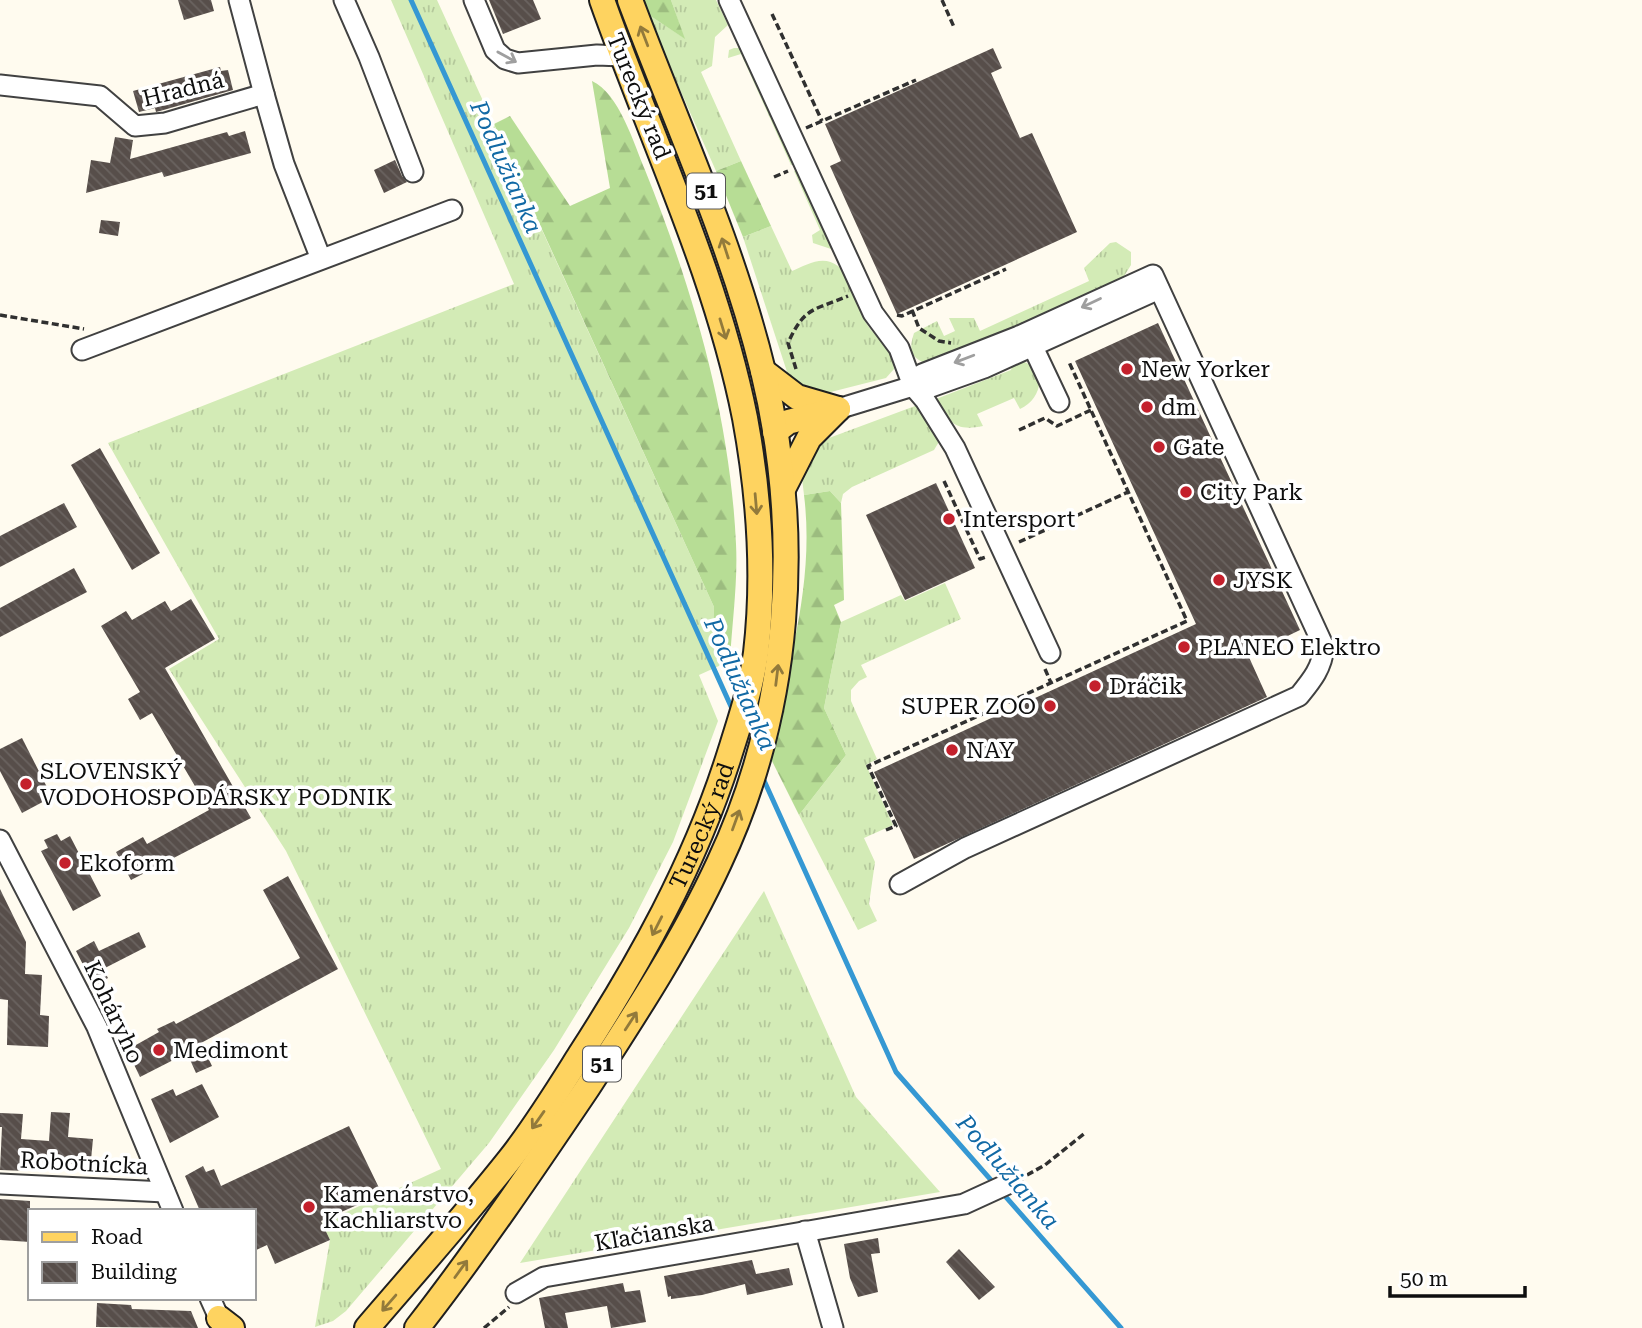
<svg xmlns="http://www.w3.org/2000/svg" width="1642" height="1328" viewBox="0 0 1642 1328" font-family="'Roboto Serif',serif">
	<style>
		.grass { fill: url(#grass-tufts) }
		.forest { fill: url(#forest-firs) }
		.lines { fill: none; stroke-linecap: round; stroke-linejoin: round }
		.stream { stroke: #3598d3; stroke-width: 5 }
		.building { fill: url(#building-back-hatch) }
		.minor-casing { stroke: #414141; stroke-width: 23 }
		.major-casing { stroke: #1f1f1f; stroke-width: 28 }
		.path { stroke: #303030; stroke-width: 3.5; stroke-dasharray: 7 3.5; stroke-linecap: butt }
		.minor { stroke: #fff; stroke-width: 19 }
		.major { stroke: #fed360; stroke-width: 24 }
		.oneway { stroke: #927a3b }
		.oneway2 { stroke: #9f9f9f }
		.poi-dot { fill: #c4202c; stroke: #fff; stroke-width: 2.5 }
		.labels { text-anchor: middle; stroke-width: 7; stroke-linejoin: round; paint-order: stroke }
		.shield { fill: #fff; stroke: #565656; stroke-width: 2 }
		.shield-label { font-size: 21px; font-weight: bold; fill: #0e0e0e }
		.street-label { font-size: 23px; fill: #0e0e0e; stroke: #fff }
		.poi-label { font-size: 23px; fill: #0e0e0e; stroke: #fff; text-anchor: start }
		.water-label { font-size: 24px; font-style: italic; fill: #1169a5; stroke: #fff }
	</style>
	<defs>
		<pattern id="grass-tufts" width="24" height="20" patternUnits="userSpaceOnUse" patternTransform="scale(1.75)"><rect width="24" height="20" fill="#d3ebb6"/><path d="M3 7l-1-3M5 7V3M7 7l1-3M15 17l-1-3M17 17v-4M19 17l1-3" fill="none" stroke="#b4c89b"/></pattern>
		<pattern id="forest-firs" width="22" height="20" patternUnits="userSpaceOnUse" patternTransform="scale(1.75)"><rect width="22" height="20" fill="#b7dd95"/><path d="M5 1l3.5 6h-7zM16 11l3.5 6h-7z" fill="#9cbc7f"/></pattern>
		<pattern id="building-back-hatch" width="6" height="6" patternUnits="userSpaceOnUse" patternTransform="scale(1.75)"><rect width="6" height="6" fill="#574e4a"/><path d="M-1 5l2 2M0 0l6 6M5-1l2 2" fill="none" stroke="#6a6360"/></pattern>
	</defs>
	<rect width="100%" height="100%" fill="#fffbef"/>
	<g class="grass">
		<polygon points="391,0 437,0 714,607 713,628 730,661 699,675 718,721 673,842 629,928 554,1050 489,1143 346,1311 333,1321 315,1327 330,1240 322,1223 441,1169 286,851 169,669 219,639 108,443 514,284"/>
		<polygon points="671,0 716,0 728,25 715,37 712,66 701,72 741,161 716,171 646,13 684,38"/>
		<polygon points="734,48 739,48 743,51 794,164 791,165 741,54 728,58 729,50"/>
		<polygon points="797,170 832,247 831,249 813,243 812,235 820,230 794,171"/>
		<path d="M771 226 792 271C806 265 823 254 838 266 850 276 856 305 864 319 873 337 893 348 894 369L886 378 819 395 790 381 743 237Z"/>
		<path d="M1116 242 1131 252V265L1119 284 931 365C911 359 908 352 914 333L937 321 944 336 955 331 949 318H974L980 331 1089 281 1084 268 1110 243Z"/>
		<path d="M1022 361C1048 370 1042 399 1020 409L1014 398 977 414 983 426C955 432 948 422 936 399L1011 370 1013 363Z"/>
		<polygon points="915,406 926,411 940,440 934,450 852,487 843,494 841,503 830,491 804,495 801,470 816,449 829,438"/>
		<polygon points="945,583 961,619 861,665 867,677 859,681 851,690 851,701 877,759 866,765 893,825 864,838 875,862 869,904 877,921 858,930 799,815 846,755 824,708 841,622 901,595 905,601"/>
		<polygon points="764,891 856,1097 940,1192 520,1263"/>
	</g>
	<g class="forest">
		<polygon points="642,0 671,0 685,39 646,13"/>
		<path d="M592 81C619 93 634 144 645 170 693 290 730 414 736 544 738 582 732 623 730 661L713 628 714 607 494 124 510 116 570 206 610 188Z"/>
		<polygon points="741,161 771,226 743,237 716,171"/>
		<path d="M830 491 841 503 844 600 834 605 841 622 824 708 846 755 799 815 768 753C788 668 815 583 804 495Z"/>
	</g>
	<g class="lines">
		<g class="stream">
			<polyline points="411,0 734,713"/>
			<polyline points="762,776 896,1072 1121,1328"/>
		</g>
	</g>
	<g class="building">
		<polygon points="178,0 211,0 214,11 184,20"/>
		<polygon points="489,0 533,0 541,19 503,34"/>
		<polygon points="993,48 1002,68 991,73 1020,138 1032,133 1077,232 897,314 830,166 841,161 825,124"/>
		<polygon points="220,67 221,71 228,70 233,90 160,111 156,112 155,108 139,112 133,91"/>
		<polygon points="245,131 251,153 164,177 162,172 86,193 91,160 110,163 115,137 133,140 130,159 227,132 229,136"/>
		<polygon points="395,160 402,176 407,182 384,193 374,170"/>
		<polygon points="101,220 120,222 118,236 99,233"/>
		<polygon points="1158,323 1300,630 1248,655 1267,697 914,859 874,772 1196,624 1075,361"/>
		<polygon points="100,448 160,553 132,570 71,465"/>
		<polygon points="936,483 975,568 905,600 866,515"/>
		<polygon points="64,503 77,527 0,567 0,536"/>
		<polygon points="74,568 87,592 0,637 0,608"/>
		<polygon points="191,599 215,639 165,668 251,818 131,880 116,852 143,837 147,844 209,810 152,713 140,720 128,699 140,692 101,626 126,611 132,620 165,601 171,611"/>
		<polygon points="22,738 52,797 22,813 0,771 0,749"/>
		<polygon points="57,834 61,841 70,836 101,896 73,911 41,851 48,848 44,840"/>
		<polygon points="288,876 338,969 201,1043 212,1066 196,1073 187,1053 140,1077 127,1050 159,1032 157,1029 174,1021 176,1024 300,958 263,890"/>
		<polygon points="0,889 26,942 25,974 42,975 40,1015 49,1016 48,1047 7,1045 8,1000 0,999"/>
		<polygon points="139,932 146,947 103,969 108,978 94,986 76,951 94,941 99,951"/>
		<polygon points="202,1084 219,1117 170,1143 151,1099 173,1089 176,1096"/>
		<polygon points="51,1112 70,1113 68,1137 93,1139 91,1160 74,1159 74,1164 26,1161 26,1171 0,1170 2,1127 0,1127 0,1113 23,1114 21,1139 49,1141"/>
		<polygon points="349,1126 382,1194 321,1221 330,1240 275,1264 267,1245 254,1251 254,1211 200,1211 185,1176 203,1166 206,1172 214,1169 221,1186"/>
		<polygon points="0,1199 30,1201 30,1242 0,1240"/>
		<polygon points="878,1238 880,1253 871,1254 878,1292 858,1297 850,1278 844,1244"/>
		<polygon points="959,1249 995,1287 979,1300 946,1262"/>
		<polygon points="752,1260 756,1274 789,1268 793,1285 747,1295 745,1284 702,1295 671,1299 671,1296 668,1297 664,1276"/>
		<polygon points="623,1283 625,1292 640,1290 646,1322 611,1328 607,1306 565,1313 568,1328 545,1328 539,1298"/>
		<polygon points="97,1303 131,1305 132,1309 191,1311 198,1328 96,1327"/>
	</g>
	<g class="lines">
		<defs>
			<g id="minor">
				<polyline points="239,0 264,94"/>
				<polyline points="344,0 369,57 413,172"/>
				<polyline points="474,0 495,50 505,59 518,63 597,55 622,56"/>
				<polyline points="729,0 873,313 899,348 913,386 925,400 955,448 1050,653"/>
				<polyline points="0,85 100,96 135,126 165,123 264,94 284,164 321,259"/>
				<polyline points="1023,339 1033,347 1059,402"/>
				<polyline points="82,350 452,210"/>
				<polyline points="838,409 913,386 931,387 984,368 1159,289"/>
				<polyline points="0,840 97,1027 173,1211"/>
				<path d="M900 884 965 848 1299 696C1312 680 1322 668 1324 647L1153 275 1019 336 922 374 913 386"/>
				<polyline points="0,1184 165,1192"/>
				<polyline points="805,1231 833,1328"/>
				<polyline points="516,1293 544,1277 964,1204 1012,1182"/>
				<polyline points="210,1298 219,1318"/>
			</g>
			<g id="major">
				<polyline points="763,371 797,397 838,409"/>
				<polyline points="775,432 788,422 834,410"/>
				<polyline points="784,487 809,438 838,409"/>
				<polyline points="219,1318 232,1328"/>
				<path id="s1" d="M367 1328C415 1272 464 1217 510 1159 536 1126 558 1090 580 1055 640 962 694 865 728 759 739 724 751 689 756 653 765 576 759 494 745 418 716 272 651 139 602 0"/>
				<path d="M417 1328C477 1251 532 1170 586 1090 634 1016 682 943 719 863 791 710 803 535 763 371 732 243 676 123 630 0"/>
			</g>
		</defs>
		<use href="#minor" class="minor-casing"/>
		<use href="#major" class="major-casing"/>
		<g class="path">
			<polyline points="942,0 954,27"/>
			<polyline points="772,14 822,121"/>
			<polyline points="806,128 916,80"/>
			<polyline points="774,177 788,171"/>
			<polyline points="912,310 919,328 939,341 951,343"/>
			<polyline points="0,315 84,329"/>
			<polyline points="897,315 902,316 1006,269"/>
			<path d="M796 369 788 343C805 306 813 311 848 296"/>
			<polyline points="1019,430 1045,418 1057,426 1091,410"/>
			<polyline points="944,481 980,559 986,557"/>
			<polyline points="1019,542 1128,492"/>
			<polyline points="1045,669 1051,683"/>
			<polyline points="886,830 896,826 868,766 1187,621 1069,362"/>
			<polyline points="1027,1175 1045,1165 1085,1133"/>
			<polyline points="484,1328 509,1307"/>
		</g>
		<use href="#minor" class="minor"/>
		<use href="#major" class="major"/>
	</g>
	<defs><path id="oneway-shaft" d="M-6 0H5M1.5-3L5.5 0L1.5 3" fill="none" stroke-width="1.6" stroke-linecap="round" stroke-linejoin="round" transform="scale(1.75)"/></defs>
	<g class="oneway">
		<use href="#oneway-shaft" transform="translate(644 36) rotate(-111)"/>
		<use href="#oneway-shaft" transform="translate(725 248) rotate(-108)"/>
		<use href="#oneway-shaft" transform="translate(723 329) rotate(73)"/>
		<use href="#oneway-shaft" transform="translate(756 504) rotate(85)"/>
		<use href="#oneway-shaft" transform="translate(777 675) rotate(-83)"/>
		<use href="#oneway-shaft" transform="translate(736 820) rotate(-70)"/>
		<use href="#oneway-shaft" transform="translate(657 926) rotate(117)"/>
		<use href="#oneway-shaft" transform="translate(631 1021) rotate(-57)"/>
		<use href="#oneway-shaft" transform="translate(538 1120) rotate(125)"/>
		<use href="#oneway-shaft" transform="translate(461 1269) rotate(-54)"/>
		<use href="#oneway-shaft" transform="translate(389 1303) rotate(131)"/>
	</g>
	<g class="oneway2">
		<use href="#oneway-shaft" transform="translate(507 57) rotate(29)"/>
		<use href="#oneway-shaft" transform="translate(1091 303) rotate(155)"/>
		<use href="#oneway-shaft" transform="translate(964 359) rotate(159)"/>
	</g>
	<g class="poi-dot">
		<circle cx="1127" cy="369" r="7"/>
		<circle cx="1147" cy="407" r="7"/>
		<circle cx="1159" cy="447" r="7"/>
		<circle cx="1186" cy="492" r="7"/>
		<circle cx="949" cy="519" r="7"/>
		<circle cx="1219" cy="580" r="7"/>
		<circle cx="1184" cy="647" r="7"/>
		<circle cx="1095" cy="686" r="7"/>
		<circle cx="1050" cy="706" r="7"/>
		<circle cx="952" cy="750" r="7"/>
		<circle cx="26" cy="784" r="7"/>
		<circle cx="65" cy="863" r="7"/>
		<circle cx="159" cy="1050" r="7"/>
		<circle cx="309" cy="1207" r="7"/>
	</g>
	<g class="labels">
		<g class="shield">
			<rect x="687" y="173.5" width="38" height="35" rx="5"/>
			<rect x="583" y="1046.5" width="38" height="35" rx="5"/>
		</g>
		<g class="shield-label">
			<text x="706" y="198">51</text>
			<text x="602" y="1071">51</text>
		</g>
		<g class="street-label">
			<text transform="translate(183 89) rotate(-14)" y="8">Hradná</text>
			<text transform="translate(639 96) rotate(68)" y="8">Turecký rad</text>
			<text dy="8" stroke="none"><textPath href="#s1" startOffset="607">Turecký rad</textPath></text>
			<text transform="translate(114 1012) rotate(65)" y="8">Koháryho</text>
			<text transform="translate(84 1163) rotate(3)" y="8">Robotnícka</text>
			<text transform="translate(654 1233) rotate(-10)" y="8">Kľačianska</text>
		</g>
		<g class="poi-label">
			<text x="1141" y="377">New Yorker</text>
			<text x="1161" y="415">dm</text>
			<text x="1173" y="455">Gate</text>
			<text x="1200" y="500">City Park</text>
			<text x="963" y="527">Intersport</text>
			<text x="1233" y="588">JYSK</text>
			<text x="1198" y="655">PLANEO Elektro</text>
			<text x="1109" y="694">Dráčik</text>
			<text x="1036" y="714" text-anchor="end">SUPER ZOO</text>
			<text x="966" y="758">NAY</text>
			<text x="40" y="779">SLOVENSKÝ<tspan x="40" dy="26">VODOHOSPODÁRSKY PODNIK</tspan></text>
			<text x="79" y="871">Ekoform</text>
			<text x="173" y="1058">Medimont</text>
			<text x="323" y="1202">Kamenárstvo,<tspan x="323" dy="26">Kachliarstvo</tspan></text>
		</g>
		<g class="water-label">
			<text transform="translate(506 167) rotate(66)" y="8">Podlužianka</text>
			<text transform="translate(740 684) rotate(66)" y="8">Podlužianka</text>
			<text transform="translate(1008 1172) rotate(49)" y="8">Podlužianka</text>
		</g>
	</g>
	<rect x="28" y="1209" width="228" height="91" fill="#ffffff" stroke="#9f9f9f" stroke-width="2"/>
	<rect x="42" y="1232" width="35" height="10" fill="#fed360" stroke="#9f9f9f" stroke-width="2"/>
	<text x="91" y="1244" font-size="21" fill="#0e0e0e">Road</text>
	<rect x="42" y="1262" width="35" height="21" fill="url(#building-back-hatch)" stroke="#9f9f9f" stroke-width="2"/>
	<text x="91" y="1279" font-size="21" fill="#0e0e0e">Building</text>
	<path d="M1390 1286v10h135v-10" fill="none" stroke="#0e0e0e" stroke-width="3.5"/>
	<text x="1400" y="1286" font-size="21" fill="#0e0e0e" stroke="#ffffff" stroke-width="5" paint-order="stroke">50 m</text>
</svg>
